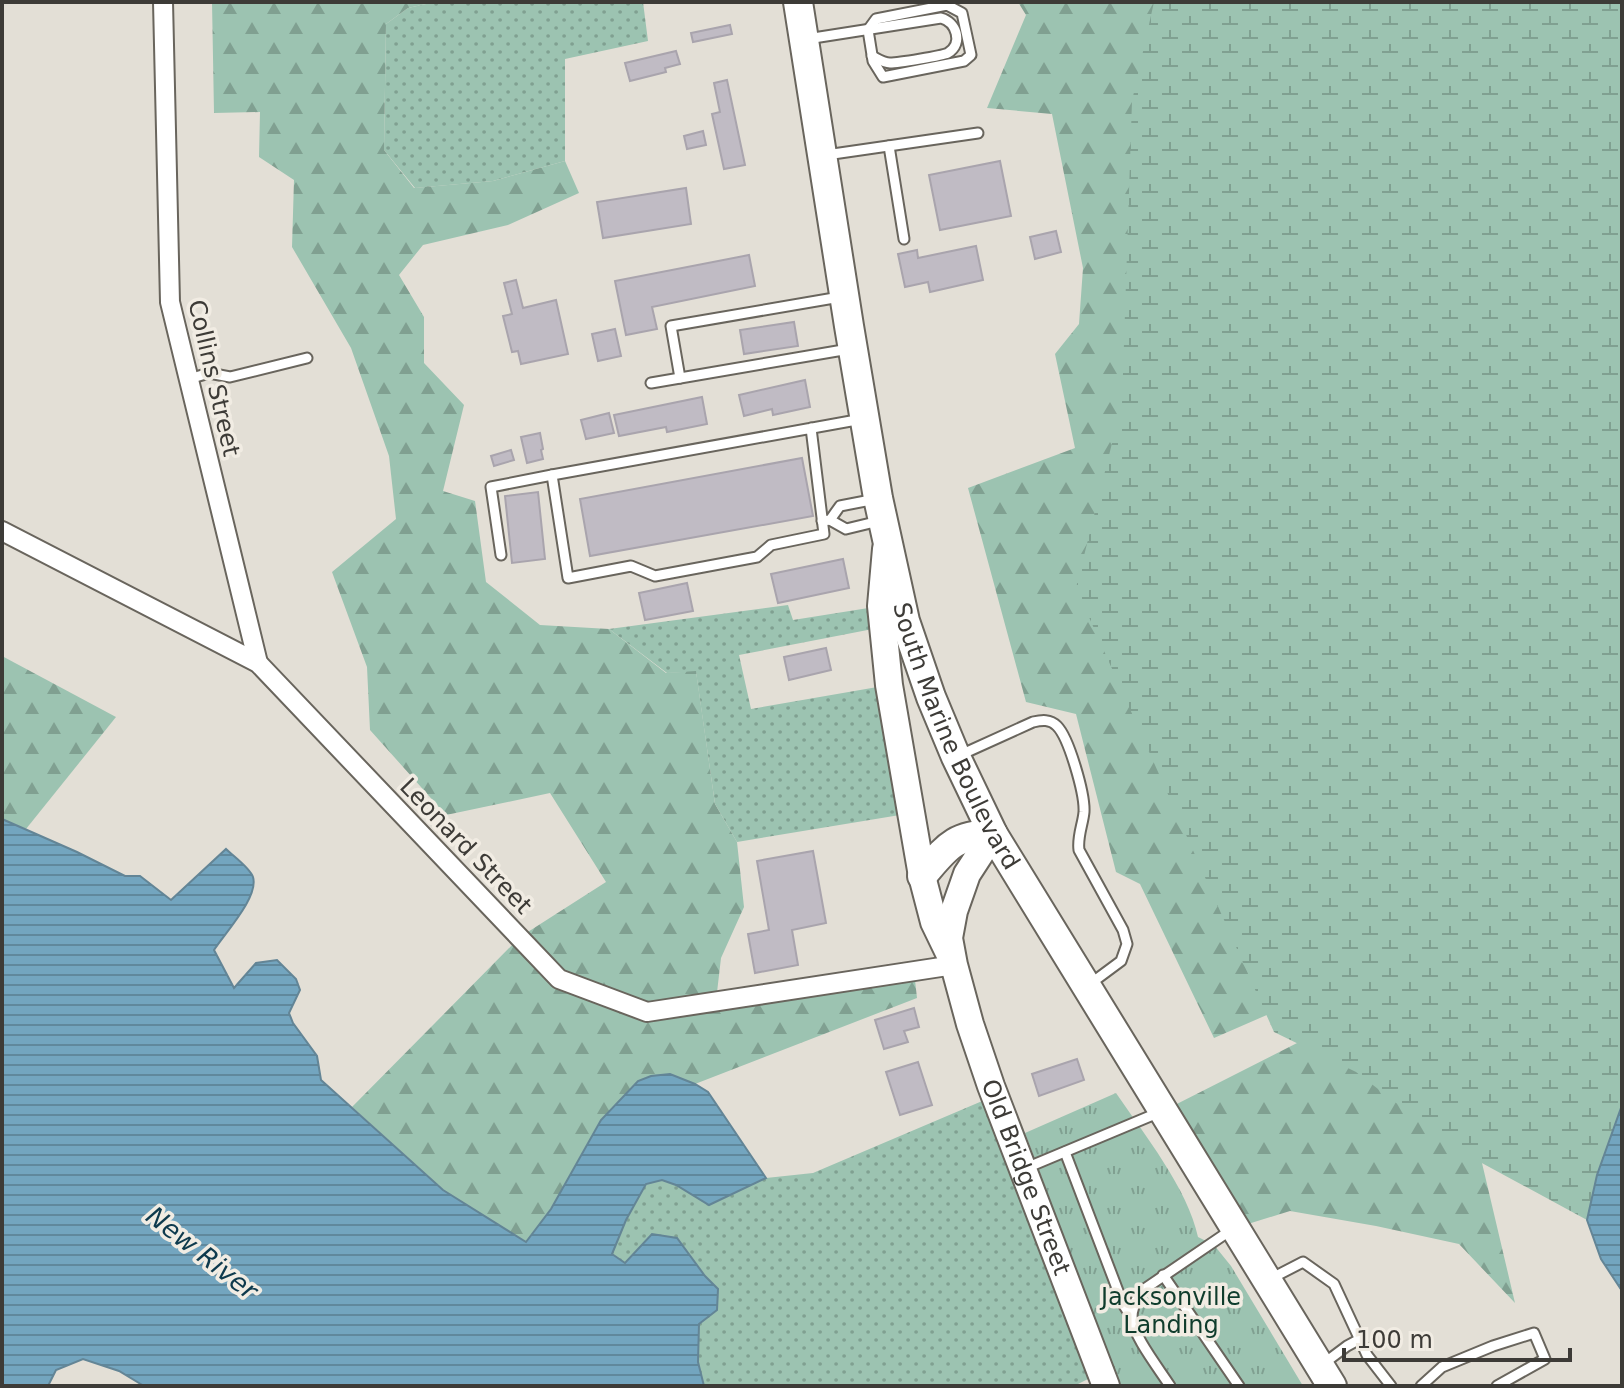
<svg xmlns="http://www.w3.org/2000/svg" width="1624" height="1388" viewBox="0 0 1624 1388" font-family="'DejaVu Sans',sans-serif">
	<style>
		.grass { fill: url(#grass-dots) }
		.forest { fill: url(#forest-firs) }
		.wetland { fill: url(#wetland-marsh) }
		.park { fill: url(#park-tufts) }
		.water { fill: url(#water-rules); stroke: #638596; stroke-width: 2 }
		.building { fill: #c0bbc4; stroke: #a9a4ad; stroke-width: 2 }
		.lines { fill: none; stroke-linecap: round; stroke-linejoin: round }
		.lane-casing { stroke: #69655d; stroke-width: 13 }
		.street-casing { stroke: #69655d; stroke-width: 22 }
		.secondary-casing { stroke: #69655d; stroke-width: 30 }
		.primary-casing { stroke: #69655d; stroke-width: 32 }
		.lane { stroke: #fff; stroke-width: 9 }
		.street { stroke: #fff; stroke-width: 18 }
		.secondary { stroke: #fff; stroke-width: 26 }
		.primary { stroke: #fff; stroke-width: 28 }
		.labels { text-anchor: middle; stroke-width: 7; stroke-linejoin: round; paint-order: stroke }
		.street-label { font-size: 24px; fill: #3d3b37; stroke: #f1ece3 }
		.park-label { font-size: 24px; fill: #0f3c2c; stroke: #f1ece3 }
		.water-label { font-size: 26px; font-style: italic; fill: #0e3a4d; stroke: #f1ece3 }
	</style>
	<defs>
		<pattern id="grass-dots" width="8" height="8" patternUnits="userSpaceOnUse" patternTransform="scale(2)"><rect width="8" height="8" fill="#9cc3b1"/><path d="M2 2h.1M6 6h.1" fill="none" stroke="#80a091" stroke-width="1.8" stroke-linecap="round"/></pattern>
		<pattern id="forest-firs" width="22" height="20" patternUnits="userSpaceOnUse" patternTransform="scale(2)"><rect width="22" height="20" fill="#9cc3b1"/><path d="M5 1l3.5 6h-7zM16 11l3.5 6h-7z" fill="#80a091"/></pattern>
		<pattern id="wetland-marsh" width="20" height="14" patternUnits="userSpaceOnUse" patternTransform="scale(2)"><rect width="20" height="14" fill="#9cc3b1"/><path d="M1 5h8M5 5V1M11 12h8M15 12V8" fill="none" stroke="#80a091"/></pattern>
		<pattern id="park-tufts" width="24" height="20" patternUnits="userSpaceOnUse" patternTransform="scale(2)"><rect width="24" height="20" fill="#9cc3b1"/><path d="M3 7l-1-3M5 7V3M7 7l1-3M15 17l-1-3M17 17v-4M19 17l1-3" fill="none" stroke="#80a091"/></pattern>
		<pattern id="water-rules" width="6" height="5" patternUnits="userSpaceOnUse" patternTransform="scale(2)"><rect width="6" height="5" fill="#73a5bf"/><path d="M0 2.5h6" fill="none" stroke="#60889c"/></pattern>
	</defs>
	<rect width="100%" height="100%" fill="#e3dfd6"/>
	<g class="grass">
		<polygon points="435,2 643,2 648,41 565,59 565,161 493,181 415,188 384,150 386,24 408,8"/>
		<polygon points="788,605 793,620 881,606 883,627 739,655 751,709 889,685 912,813 737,842 715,804 696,672 667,673 609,629"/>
		<polygon points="994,1096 1100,1373 1074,1386 704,1386 698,1362 699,1323 717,1310 718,1289 705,1276 677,1238 652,1234 625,1263 612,1254 626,1220 645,1184 662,1180 676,1185 710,1205 766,1178 813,1173"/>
	</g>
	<g class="forest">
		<polygon points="212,2 435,2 408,8 386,24 384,150 414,188 493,181 565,161 579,193 508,225 423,245 399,275 424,317 424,363 464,405 443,491 475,501 486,582 540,625 609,629 666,673 696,671 715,804 737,842 744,907 721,958 716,1001 914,971 917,998 695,1084 670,1074 551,1209 527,1243 443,1190 352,1107 520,937 606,882 550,793 446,815 370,730 367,667 332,572 396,519 389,456 351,348 292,247 294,180 259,157 260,112 214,113"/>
		<polygon points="1018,2 1260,2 1432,943 1214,1038 1140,884 1116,872 1076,714 1026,702 968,488 1075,448 1055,354 1079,324 1083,268 1052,114 987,108 1026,15"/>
		<polygon points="2,656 116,717 26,829 2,819"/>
		<polygon points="1437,972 1515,1303 1459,1244 1376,1226 1290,1211 1235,1228 1163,1111"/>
	</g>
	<polygon class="wetland" points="1154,2 1622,2 1622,1105 1597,1175 1587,1220 1456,1149 1356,1072 1274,1032 1076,588 1122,403 1132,101"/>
	<path class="park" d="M1116 1093C1144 1134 1188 1189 1198 1237L1214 1245 1231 1266 1303 1386H1120L1025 1133Z"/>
	<g class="water">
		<path d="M2 819 77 852 125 876H140L171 900 226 849C234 857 249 867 253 877 259 897 225 933 214 950L234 988 256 963 277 960 296 979 300 990 289 1013 293 1023 317 1056 321 1080 443 1190 526 1242 551 1209 601 1120 638 1081 651 1076 670 1074 695 1084 708 1092 766 1178 709 1205 676 1185 662 1180 646 1184 626 1220 612 1254 625 1263 652 1234 677 1238 705 1276 718 1289 717 1310 699 1324 698 1362 704 1386H144L119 1371 83 1359 56 1370 48 1386H2Z"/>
		<polygon points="1622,1105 1622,1291 1601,1259 1587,1220 1597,1175"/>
	</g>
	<g class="building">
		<polygon points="730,25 732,34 693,42 691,33"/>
		<polygon points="676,51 680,64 665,68 666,72 630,81 625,63"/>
		<polygon points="727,80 745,165 724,169 712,114 720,112 714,83"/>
		<polygon points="703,131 706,145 687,149 684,136"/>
		<polygon points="1000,161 1011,216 940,230 929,175"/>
		<polygon points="686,188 691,224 603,238 597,202"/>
		<polygon points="1056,231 1061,252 1035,259 1030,237"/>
		<polygon points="976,246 983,280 930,292 928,282 905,287 898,254 917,250 918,258"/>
		<polygon points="749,255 755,286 652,307 657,329 626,335 615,281"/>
		<polygon points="516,280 523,308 556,300 568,354 521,364 518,351 512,352 503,316 512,314 504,283"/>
		<polygon points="794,322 798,346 744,354 740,330"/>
		<polygon points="615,329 621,356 598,361 592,334"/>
		<polygon points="805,380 810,407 773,415 772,409 744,416 739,395"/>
		<polygon points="702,397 707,424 667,432 666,427 619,436 614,415"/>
		<polygon points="609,413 614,433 586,439 581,420"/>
		<polygon points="540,433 543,449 541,450 543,459 527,463 521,437"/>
		<polygon points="511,450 514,460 494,466 491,456"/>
		<polygon points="802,458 813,516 590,556 580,499"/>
		<polygon points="538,492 545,559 512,563 505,496"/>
		<polygon points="843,559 849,588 778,603 771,574"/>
		<polygon points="687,583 693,611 645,620 639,593"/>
		<polygon points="826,648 831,670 789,680 784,657"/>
		<polygon points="813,851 826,923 792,930 798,965 755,973 748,934 769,930 757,861"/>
		<polygon points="914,1008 919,1027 904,1031 908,1042 884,1049 875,1020"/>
		<polygon points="1077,1059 1084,1080 1039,1096 1032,1074"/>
		<polygon points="918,1062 932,1105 900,1115 886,1072"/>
	</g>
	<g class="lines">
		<defs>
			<g id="lane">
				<polygon points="947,5 962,13 971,55 964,61 883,77 873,61 868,30 876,19"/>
				<path d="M807 39 941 18C956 22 964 43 948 53 942 56 898 63 890 63 884 63 878 59 872 56"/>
				<polyline points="889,146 904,239"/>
				<polyline points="826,155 978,133"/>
				<polyline points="680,378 671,326 840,297"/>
				<polyline points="189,379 209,373 230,377 307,358"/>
				<polyline points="651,383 849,349"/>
				<polyline points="811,428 824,534 771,545 757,557 655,576 631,566 568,578 552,475 862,419"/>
				<polyline points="830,520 846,529 879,521"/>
				<polyline points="822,521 830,520 840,506 876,499"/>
				<polyline points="501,555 491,487 552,475"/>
				<path d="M958 756 1033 722C1042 720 1050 719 1057 726 1069 738 1085 794 1084 812 1083 824 1077 837 1079 850L1123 930 1127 944 1121 961 1090 984"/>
				<polyline points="1065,1152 1123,1304 1132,1318"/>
				<polyline points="1026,1168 1160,1112"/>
				<polyline points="1163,1275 1239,1386"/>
				<polyline points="1270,1279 1303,1262 1334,1284 1367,1355 1391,1386"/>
				<polyline points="1323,1364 1347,1346 1360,1339"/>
				<path d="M1170 1386C1160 1370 1132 1335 1132 1317 1132 1308 1136 1300 1140 1292L1231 1230"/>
				<polyline points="1421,1386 1442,1367 1493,1346 1534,1333 1545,1359 1497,1386"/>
			</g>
			<g id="street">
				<polyline points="163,2 170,302 258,663"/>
				<polyline points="2,531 258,663 559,979 647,1012 954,965"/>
			</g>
			<g id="secondary">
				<polyline points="886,549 881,606 889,685 922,876 934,922 949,953"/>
				<path id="s1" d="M993 834 967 874 954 911 949 938 954 965 970 1024 991 1086 1106 1386"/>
			</g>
			<g id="primary">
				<path id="s2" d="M798 2 849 326 878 498 905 621 931 697 956 757 993 834 1332 1386"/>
				<path d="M922 876C947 847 953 835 993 834"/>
			</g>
		</defs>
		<use href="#lane" class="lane-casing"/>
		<use href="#street" class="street-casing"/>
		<use href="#secondary" class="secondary-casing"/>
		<use href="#primary" class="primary-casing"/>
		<use href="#lane" class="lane"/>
		<use href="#street" class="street"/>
		<use href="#secondary" class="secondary"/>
		<use href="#primary" class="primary"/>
	</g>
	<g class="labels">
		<g class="street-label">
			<text transform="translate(214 378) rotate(77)" y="8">Collins Street</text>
			<text dy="8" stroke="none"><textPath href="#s2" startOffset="754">South Marine Boulevard</textPath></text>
			<text transform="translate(466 846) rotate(46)" y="8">Leonard Street</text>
			<text dy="8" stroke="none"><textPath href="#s1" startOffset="366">Old Bridge Street</textPath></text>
		</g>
		<g class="park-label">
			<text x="1171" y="1305">Jacksonville<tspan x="1171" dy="28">Landing</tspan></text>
		</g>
		<g class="water-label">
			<text transform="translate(202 1253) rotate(38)" y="9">New River</text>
		</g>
	</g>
	<rect width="1624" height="1388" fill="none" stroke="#3d3b37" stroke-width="8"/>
	<path d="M1344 1348v12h226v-12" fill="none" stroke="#3d3b37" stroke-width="4"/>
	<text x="1356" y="1348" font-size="24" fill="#3d3b37" stroke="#f1ece3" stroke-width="6" paint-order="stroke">100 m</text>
</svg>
